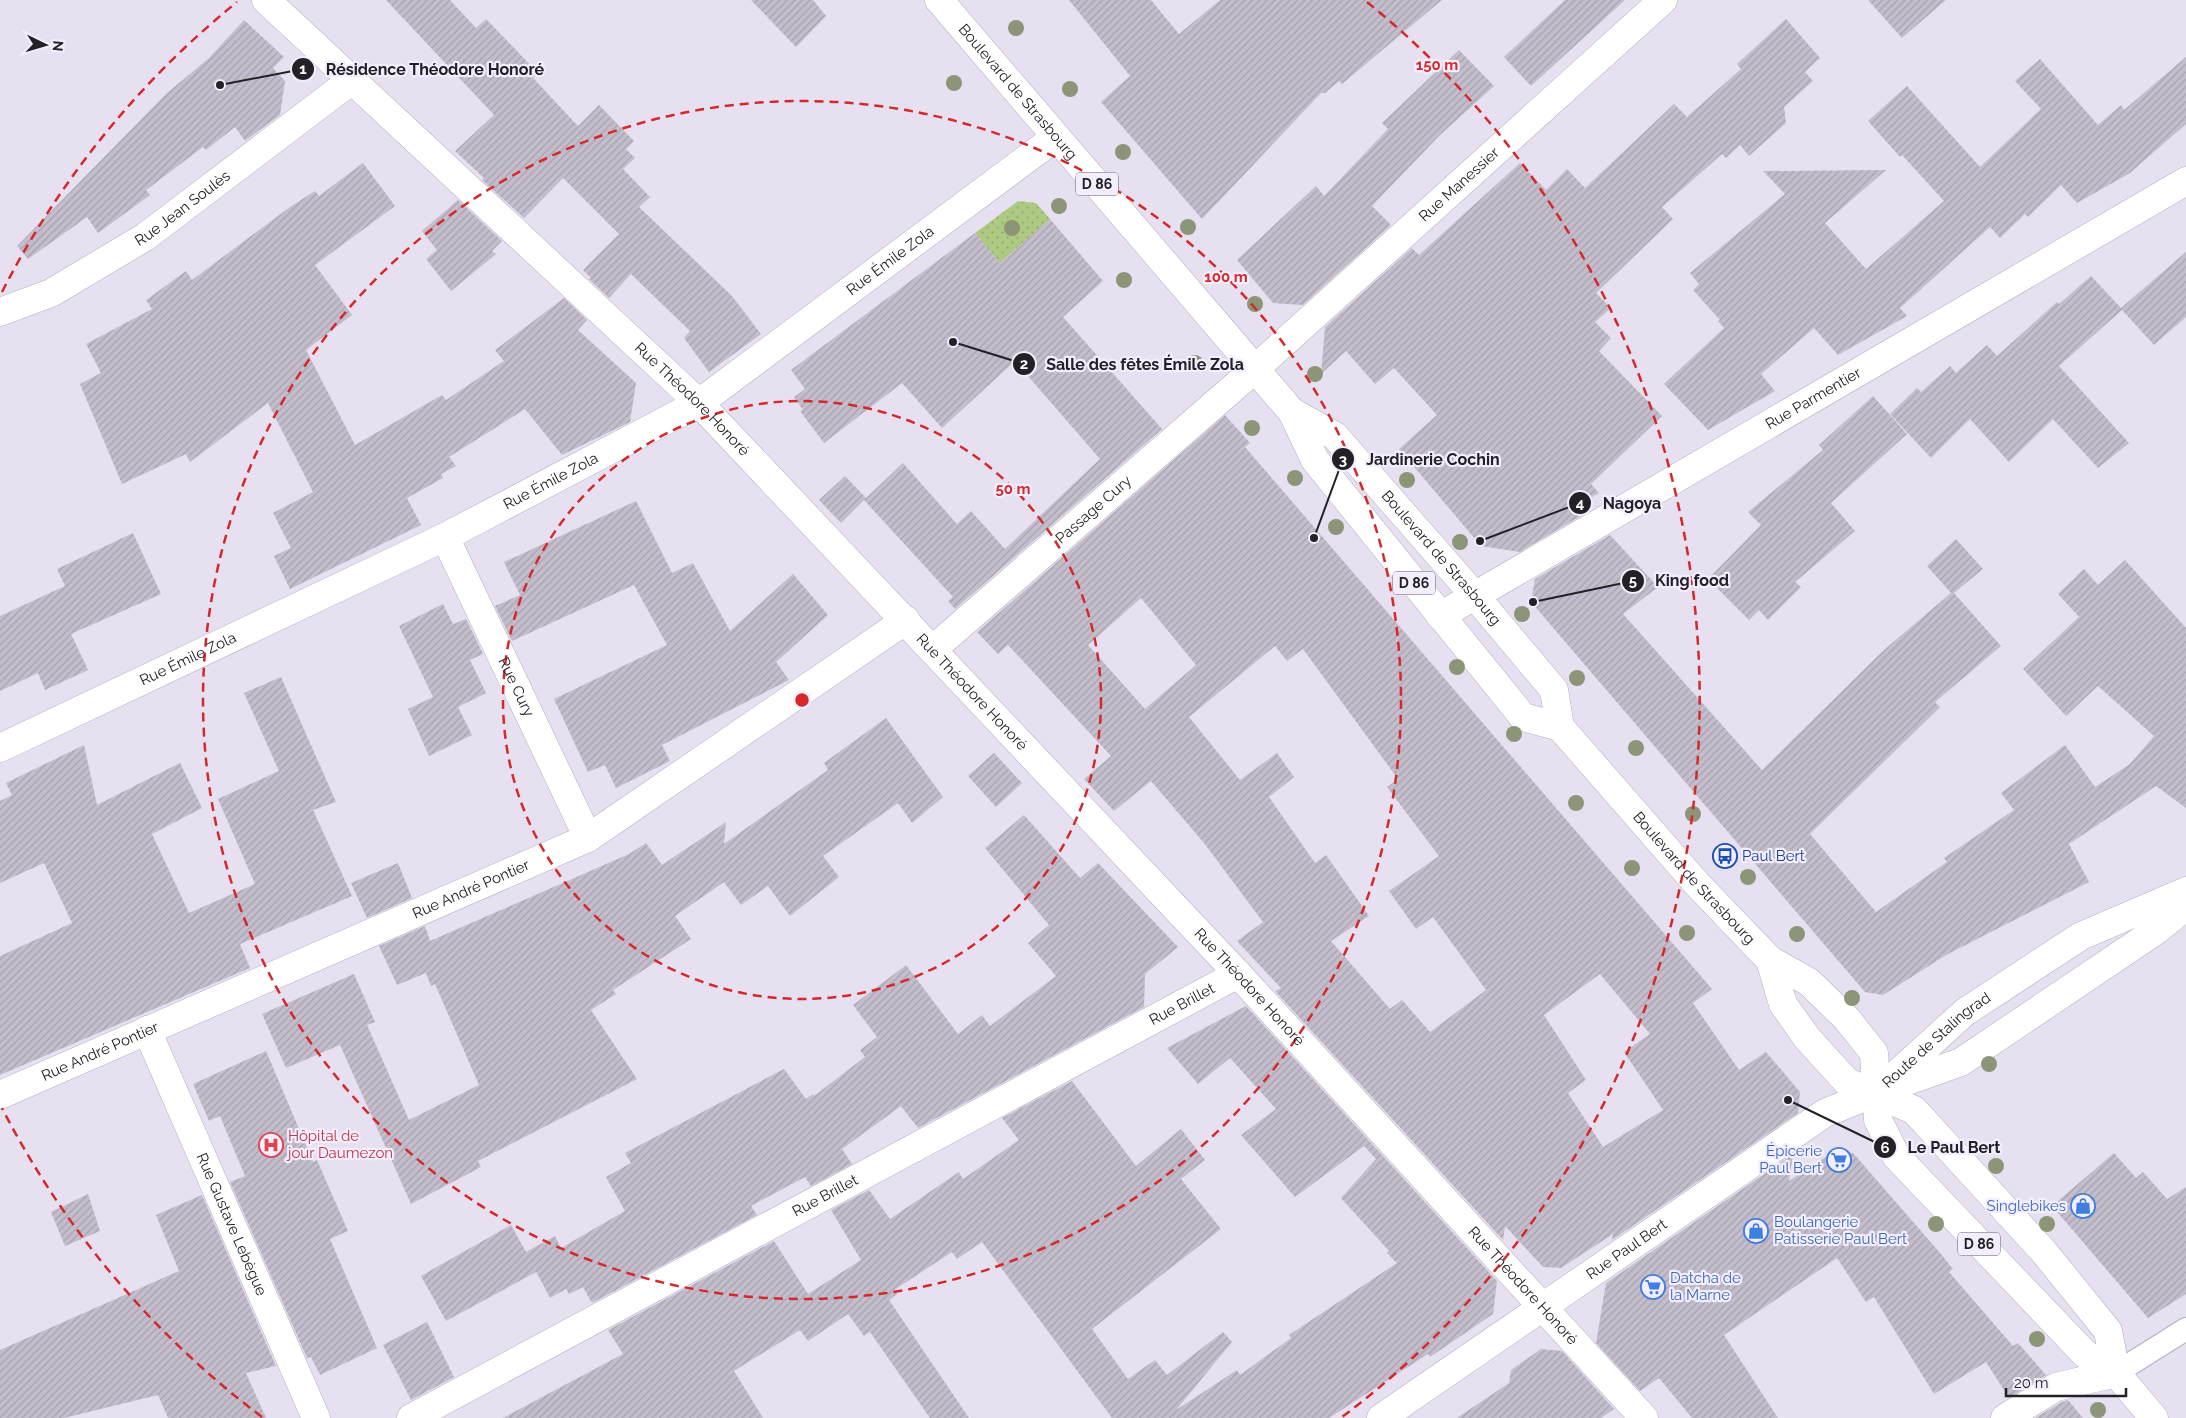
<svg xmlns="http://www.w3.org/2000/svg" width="2186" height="1418" viewBox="0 0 2186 1418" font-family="Raleway,sans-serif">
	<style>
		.park { fill: url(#park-dots) }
		.building { fill: url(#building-hatch); fill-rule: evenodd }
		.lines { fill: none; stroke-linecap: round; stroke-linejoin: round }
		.service-casing { stroke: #b5aebd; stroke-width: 24 }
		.pedestrian-casing { stroke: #b5aebd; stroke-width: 29 }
		.minor-casing { stroke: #b5aebd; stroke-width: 29 }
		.tertiary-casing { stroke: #b5aebd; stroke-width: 29 }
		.primary-casing { stroke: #b5aebd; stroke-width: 29 }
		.service { stroke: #fff; stroke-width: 22 }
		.pedestrian { stroke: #fff; stroke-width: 28 }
		.minor { stroke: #fff; stroke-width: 28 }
		.tertiary { stroke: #fff; stroke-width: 28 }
		.primary { stroke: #fff; stroke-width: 28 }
		.tree { fill: #8c9577 }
		.ring { fill: none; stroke: #d62828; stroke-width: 2.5; stroke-dasharray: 9 6 }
		.labels { text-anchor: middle; stroke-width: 4.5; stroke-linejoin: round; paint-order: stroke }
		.shield { fill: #f4edfd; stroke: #625e66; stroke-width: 1 }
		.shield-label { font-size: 14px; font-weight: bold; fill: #232026 }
		.street-label { font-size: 15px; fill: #232026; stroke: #f4edfd }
		.transit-label { font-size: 15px; fill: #164399; stroke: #f4edfd; text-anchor: start }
		.health-label { font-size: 15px; fill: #be3a42; stroke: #f4edfd; text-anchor: start }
		.shop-label { font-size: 15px; fill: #366cbe; stroke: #f4edfd; text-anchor: end }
		.centre { fill: #d62828; stroke: #f4edfd; stroke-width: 2.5 }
		.ring-label { font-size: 15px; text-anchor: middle; font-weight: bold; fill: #d62828; stroke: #f4edfd; stroke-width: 4.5; stroke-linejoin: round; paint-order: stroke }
		.leader { fill: none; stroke: #232026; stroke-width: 2 }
		.callout-dot { fill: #232026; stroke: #f4edfd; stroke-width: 2 }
		.mark-label { font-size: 15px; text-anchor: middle; font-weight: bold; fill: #fff }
		.callout-label { font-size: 16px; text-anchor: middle; font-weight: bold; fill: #232026; stroke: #f4edfd; stroke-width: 4.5; stroke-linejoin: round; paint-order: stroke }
	</style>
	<defs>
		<pattern id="park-dots" width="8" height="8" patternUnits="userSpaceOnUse" patternTransform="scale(1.25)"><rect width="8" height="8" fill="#adc982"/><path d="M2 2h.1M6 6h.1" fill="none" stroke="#95ac70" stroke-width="1.8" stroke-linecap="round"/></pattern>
		<pattern id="building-hatch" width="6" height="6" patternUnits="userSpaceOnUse" patternTransform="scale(1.25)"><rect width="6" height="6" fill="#c4bdcc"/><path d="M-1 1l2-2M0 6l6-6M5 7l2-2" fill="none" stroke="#a8a2af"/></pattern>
	</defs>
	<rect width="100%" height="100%" fill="#e7e0f0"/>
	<polygon class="park" points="1018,201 1036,203 1050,219 1000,263 975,233"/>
	<g class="building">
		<polygon points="386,0 450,0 476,28 486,19 538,73 533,78 578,126 599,105 634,141 626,149 635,158 623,169 650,197 639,207 732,296 761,334 709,372 684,338 690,331 631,274 609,298 589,279 591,278 583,270 619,234 563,178 524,218 482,180 484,178 455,151 494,115"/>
		<polygon points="751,0 813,0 826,16 796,47"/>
		<polygon points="1069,0 1151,0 1179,34 1220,0 1442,0 1342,84 1339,81 1325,93 1321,93 1202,219 1101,102 1130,76"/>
		<polygon points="1565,0 1625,0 1531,86 1504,57"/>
		<polygon points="1868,0 1946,0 1902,38"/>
		<polygon points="1786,19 1820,58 1805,72 1813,81 1784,107 1786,123 1749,156 1740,145 1726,158 1722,154 1662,207 1673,219 1596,293 1611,308 1595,322 1611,338 1599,351 1662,416 1591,484 1599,493 1582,503 1589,511 1520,552 1481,546 1399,449 1437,415 1394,368 1375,384 1346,351 1321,374 1325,327 1412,248 1419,255 1520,163 1546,190 1567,169 1585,188 1674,104 1687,117 1741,69 1737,64"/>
		<polygon points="244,20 284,57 273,68 285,81 280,115 245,141 235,127 206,150 203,147 146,190 150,195 98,233 87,217 28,259 17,246 166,94 209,58"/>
		<polygon points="1459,50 1494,86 1440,135 1372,206 1391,225 1303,305 1273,303 1237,260 1316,186 1324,196 1388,129 1382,123"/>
		<polygon points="2186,57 2186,124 2130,173 2077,203 2061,185 2028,217 2025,214 2000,238 1990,227 1900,308 1907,316 1838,355 1814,328 1761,374 1775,391 1708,430 1664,384 1724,328 1718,321 1720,320 1693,290 1699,284 1690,273 1785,194 1763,171 1886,170 1825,223 1866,269 1944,201 1902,155 1900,157 1868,121 1907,86 1980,167 2041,109 2015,81 2040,59 2098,125 2121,105 2124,110"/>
		<polygon points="363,163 395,206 315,265 352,315 306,350 355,445 442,395 446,400 504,361 495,350 564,298 587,320 578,330 636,383 630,422 562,455 525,409 449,457 456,466 441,474 443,478 407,498 421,525 290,589 274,556 291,548 273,513 313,492 268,403 190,462 186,454 122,484 80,384 101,373 86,344 152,309 146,300 186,271 192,280 290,207 315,191 319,196"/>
		<polygon points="458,200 502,241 492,251 496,254 451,291 426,259 437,250 422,231"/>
		<polygon points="1050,219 1103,281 1063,317 1162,429 955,609 948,601 953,597 864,500 841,523 819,500 845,476 866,498 903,463 957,524 971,511 1005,549 1100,459 1015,361 942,428 902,383 824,443 800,411 803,410 794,397 805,389 791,370 975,233 1000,263"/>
		<polygon points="2186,252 2186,317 2154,345 2122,310 2059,366 2129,443 2098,468 2053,419 2009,462 1970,419 1931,458 1890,414 1917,388 1921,392 1950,366 1956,373 1987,345 1997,356 2057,302 2059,304 2091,276 2121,308"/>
		<polygon points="1873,396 1907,434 1831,503 1855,531 1795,582 1801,587 1768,620 1759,610 1749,620 1708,579 1761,525 1748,512 1823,450 1819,445"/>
		<path d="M1225 415 1250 443 1245 447 1712 989 1693 1003 1739 1070 1766 1052 1800 1092 1798 1113 1612 1240 1613 1234 1561 1268 1543 1267 1505 1226 1503 1240 1275 991 1281 988 1237 941 1263 922 1204 843 1151 781 1114 811 1084 779 1111 756 1008 645 998 654 977 632ZM1141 598 1196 665 1145 709 1088 645ZM1275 646 1287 661 1303 649 1398 779 1387 787 1439 856 1389 891 1416 929 1433 917 1486 990 1430 1032 1402 1000 1390 1009 1331 941 1369 916 1326 855 1315 863 1269 797 1294 777 1277 753 1240 780 1189 717ZM1600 974 1650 1034 1624 1052 1663 1110 1603 1147 1568 1093 1586 1080 1544 1015Z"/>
		<polygon points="636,501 672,573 693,563 730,631 793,574 828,615 776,662 789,680 662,745 670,761 616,788 605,765 588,772 554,699 667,645 634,585 512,641 495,606 520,595 504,562"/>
		<polygon points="133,533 161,594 71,634 88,670 45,690 38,673 0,691 0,616 65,586 57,569"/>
		<polygon points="1610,535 1658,587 1623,614 1762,770 1884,650 1951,593 1927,566 1956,539 1983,569 1954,593 2001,646 1935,702 1940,707 1810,834 1876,912 1947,862 1944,858 2014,810 2001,793 2065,745 2095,787 2130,764 2154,736 2098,686 2066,716 2023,669 2079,617 2058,594 2084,569 2098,585 2125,560 2186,628 2186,808 2156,786 2069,844 2089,882 1946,955 1883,995 1865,992 1531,602 1535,579"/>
		<polygon points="443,604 453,624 466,619 483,654 470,660 486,693 458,707 472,735 429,756 408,709 433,697 399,626"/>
		<polygon points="281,677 336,802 313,810 352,896 240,944 250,968 0,1075 0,956 72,923 44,863 0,883 0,801 12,795 6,783 84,745 97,805 180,763 202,808 152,834 189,913 255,884 218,799 279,771 244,693"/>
		<polygon points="886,718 943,797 912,823 898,803 823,856 839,877 790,916 768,886 741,905 724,882 675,916 691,939 613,990 616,994 591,1010 637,1079 478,1161 481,1167 411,1204 340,1045 286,1068 262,1014 354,974 375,1022 367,1025 409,1120 479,1085 435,984 431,986 426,973 397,985 379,946 425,926 430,941 629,854 646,843 662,865 726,822 724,844 828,770 824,763"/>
		<polygon points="994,753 1022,783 996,807 968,776"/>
		<polygon points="1024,815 1080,878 1098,863 1178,947 1145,974 1144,1007 918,1128 901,1106 842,1149 852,1164 811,1186 805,1177 751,1206 757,1215 592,1303 583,1287 569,1294 566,1289 550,1298 533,1266 536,1272 446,1321 421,1276 511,1225 526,1252 555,1236 561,1248 625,1211 606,1177 631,1163 625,1153 784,1069 806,1099 813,1094 814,1096 865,1057 860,1050 877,1037 853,1005 906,965 958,1034 982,1015 990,1026 1056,976 1028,943 1049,925 985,848"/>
		<polygon points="398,863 412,898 367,918 351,883"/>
		<polygon points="1246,1006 1497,1281 1493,1314 1430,1357 1428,1354 1329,1418 1112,1418 982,1242 957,1259 952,1252 894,1290 897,1294 889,1300 969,1418 930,1418 870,1332 864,1336 848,1314 808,1341 800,1330 734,1371 763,1418 503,1418 623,1354 608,1330 774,1241 808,1294 861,1260 831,1210 869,1190 890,1219 959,1172 963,1179 1019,1140 1002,1118 1072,1081 1136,1166 1181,1129 1205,1160 1181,1179 1221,1229 1092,1329 1128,1379 1155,1360 1167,1375 1223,1332 1232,1342 1176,1410 1237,1370 1240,1375 1291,1338 1289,1335 1397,1263 1387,1253 1389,1251 1341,1198 1376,1159 1364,1146 1295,1197 1241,1135 1276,1109 1230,1058 1198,1084 1167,1048"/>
		<polygon points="266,1051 313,1162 317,1160 348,1231 330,1239 377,1348 320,1375 311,1357 307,1358 230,1182 245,1176 220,1116 209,1121 193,1084"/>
		<polygon points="1836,1150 1853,1153 1941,1254 1953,1269 1949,1272 2013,1346 2018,1343 2046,1375 2009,1398 1986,1362 1934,1394 1874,1297 1866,1302 1837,1258 1724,1335 1778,1418 1692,1418 1659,1378 1640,1391 1596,1343 1606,1283 1793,1154 1789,1181"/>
		<polygon points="2114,1153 2136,1178 2143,1172 2167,1199 2186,1187 2186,1294 2148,1318 2052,1206"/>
		<polygon points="88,1194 100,1231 65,1246 51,1212"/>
		<polygon points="202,1195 276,1366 246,1373 266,1418 168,1418 158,1395 64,1418 0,1418 0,1350 179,1271 156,1215"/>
		<polygon points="427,1322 454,1377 411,1400 383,1345"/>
		<polygon points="1541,1349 1562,1351 1614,1409 1601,1418 1457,1418 1509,1383 1511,1370"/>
		<polygon points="2068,1400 2083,1418 2035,1418 2062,1402"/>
	</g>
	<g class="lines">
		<defs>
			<polyline id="service" points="2116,1373 2186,1329"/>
			<g id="pedestrian">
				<path id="s1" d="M932 650 1255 369"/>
				<polyline points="2005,1418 2056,1387 2116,1373"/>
			</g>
			<g id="minor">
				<path id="s2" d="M266 0 699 403 1238 974 1644 1418"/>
				<path id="s3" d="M0 312 51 293 145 237 352 80"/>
				<path id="s4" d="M1255 369 1663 0"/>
				<path id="s5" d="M445 537 588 838"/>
				<path id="s6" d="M1440 616 2186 181"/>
				<path id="s7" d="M0 748 445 537 699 403 1056 137"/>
				<path id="s8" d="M147 1030 316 1418"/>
				<path id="s9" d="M0 1095 588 838 906 620"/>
				<path id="s10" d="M411 1418 1238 974"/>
				<path id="s11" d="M1381 1418 1825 1113 1877 1092"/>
			</g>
			<g id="tertiary">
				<polyline points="1890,1087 1961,1062 2157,930 2186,906"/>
				<path id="s12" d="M1877 1092 1965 1012 2081 936 2186 891"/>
			</g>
			<g id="primary">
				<path id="s13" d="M939 0 1292 412 1315 460 1523 717 1560 727"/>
				<path id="s14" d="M1292 412 1335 436 1475 596 1554 690 1560 727 1698 885 1770 960 1809 982 1847 1019 1874 1053 1878 1120 1896 1156 2085 1354 2116 1373 2154 1418"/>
				<polyline points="1770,960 1783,1004 1807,1038 1847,1082 1914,1110 2044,1252 2108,1331 2116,1373"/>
			</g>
		</defs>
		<use href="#service" class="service-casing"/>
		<use href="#pedestrian" class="pedestrian-casing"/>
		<use href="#minor" class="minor-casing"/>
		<use href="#tertiary" class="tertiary-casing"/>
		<use href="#primary" class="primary-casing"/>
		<use href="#service" class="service"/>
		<use href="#pedestrian" class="pedestrian"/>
		<use href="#minor" class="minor"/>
		<use href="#tertiary" class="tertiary"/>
		<use href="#primary" class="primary"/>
	</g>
	<g class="tree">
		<circle cx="1016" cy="28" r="8"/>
		<circle cx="954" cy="83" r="8"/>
		<circle cx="1070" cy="89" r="8"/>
		<circle cx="1123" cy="152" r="8"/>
		<circle cx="1059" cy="206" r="8"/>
		<circle cx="1188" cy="227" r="8"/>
		<circle cx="1012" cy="228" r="8"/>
		<circle cx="1124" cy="280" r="8"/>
		<circle cx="1255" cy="304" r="8"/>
		<circle cx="1195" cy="363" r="8"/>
		<circle cx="1315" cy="374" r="8"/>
		<circle cx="1252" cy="428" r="8"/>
		<circle cx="1295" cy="478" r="8"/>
		<circle cx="1407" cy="480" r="8"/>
		<circle cx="1336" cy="527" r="8"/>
		<circle cx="1460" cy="542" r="8"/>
		<circle cx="1522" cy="614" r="8"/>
		<circle cx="1457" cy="667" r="8"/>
		<circle cx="1577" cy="678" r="8"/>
		<circle cx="1514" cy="734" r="8"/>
		<circle cx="1636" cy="748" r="8"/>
		<circle cx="1576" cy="803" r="8"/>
		<circle cx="1693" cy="814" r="8"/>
		<circle cx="1632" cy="868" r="8"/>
		<circle cx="1748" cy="877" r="8"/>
		<circle cx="1687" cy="933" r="8"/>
		<circle cx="1797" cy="934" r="8"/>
		<circle cx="1852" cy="998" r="8"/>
		<circle cx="1989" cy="1064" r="8"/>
		<circle cx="1996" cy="1166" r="8"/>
		<circle cx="1936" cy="1224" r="8"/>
		<circle cx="2047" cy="1224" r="8"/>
		<circle cx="2037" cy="1339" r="8"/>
		<circle cx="2098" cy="1410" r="8"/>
	</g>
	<g class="ring">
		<circle cx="802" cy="700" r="299"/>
		<circle cx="802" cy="700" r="599"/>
		<path d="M262 1417A898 898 0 0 1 2 1108M2 292A898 898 0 0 1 237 2M1367 2A898 898 0 0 1 1342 1417"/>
	</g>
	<defs>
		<symbol id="bus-ring" viewBox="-11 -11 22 22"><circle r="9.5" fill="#f4edfd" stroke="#1a4fb4" stroke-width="1.5"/><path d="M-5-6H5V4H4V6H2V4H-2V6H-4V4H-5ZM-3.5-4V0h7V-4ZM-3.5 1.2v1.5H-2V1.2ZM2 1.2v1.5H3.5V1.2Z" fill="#1a4fb4"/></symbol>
		<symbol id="hospital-ring" viewBox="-11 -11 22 22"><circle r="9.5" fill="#f4edfd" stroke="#e0444e" stroke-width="1.5"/><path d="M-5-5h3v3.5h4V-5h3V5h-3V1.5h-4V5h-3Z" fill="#e0444e"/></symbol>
		<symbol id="supermarket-ring" viewBox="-11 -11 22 22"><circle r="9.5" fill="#f4edfd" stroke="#3f7fe0" stroke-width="1.5"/><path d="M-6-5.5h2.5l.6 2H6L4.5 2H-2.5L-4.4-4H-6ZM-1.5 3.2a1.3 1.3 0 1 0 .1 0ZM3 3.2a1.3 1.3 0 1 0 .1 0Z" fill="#3f7fe0"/></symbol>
		<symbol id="shop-ring" viewBox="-11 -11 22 22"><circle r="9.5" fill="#f4edfd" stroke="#3f7fe0" stroke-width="1.5"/><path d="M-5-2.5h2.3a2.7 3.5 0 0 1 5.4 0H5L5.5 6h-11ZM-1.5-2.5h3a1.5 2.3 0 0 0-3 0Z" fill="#3f7fe0"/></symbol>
	</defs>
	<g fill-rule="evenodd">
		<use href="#bus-ring" x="1711" y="842" width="28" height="28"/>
		<use href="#hospital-ring" x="257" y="1131" width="28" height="28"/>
		<use href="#supermarket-ring" x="1825" y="1146" width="28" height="28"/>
		<use href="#shop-ring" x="2069" y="1192" width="28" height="28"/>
		<use href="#shop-ring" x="1742" y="1217" width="28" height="28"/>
		<use href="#supermarket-ring" x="1639" y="1273" width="28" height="28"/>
	</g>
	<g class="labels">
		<g class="shield">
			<rect x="1076" y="172.5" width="42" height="23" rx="4"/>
			<rect x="1393" y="571.5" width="42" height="23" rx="4"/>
			<rect x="1958" y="1232.5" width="42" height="23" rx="4"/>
		</g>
		<g class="shield-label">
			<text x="1097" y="189">D 86</text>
			<text x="1414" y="588">D 86</text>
			<text x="1979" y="1249">D 86</text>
		</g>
		<g class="street-label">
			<text dy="5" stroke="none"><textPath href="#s13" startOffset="121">Boulevard de Strasbourg</textPath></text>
			<text dy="5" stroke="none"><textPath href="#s4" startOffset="275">Rue Manessier</textPath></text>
			<text dy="5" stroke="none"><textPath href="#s3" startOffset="211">Rue Jean Soulès</textPath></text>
			<text dy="5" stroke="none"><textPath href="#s7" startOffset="1018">Rue Émile Zola</textPath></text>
			<text dy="5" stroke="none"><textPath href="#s6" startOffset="432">Rue Parmentier</textPath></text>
			<text dy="5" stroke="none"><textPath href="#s2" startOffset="584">Rue Théodore Honoré</textPath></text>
			<text dy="5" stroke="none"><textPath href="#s7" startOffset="612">Rue Émile Zola</textPath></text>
			<text dy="5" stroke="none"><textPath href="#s1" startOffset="214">Passage Cury</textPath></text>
			<text dy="5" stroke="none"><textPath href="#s14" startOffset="211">Boulevard de Strasbourg</textPath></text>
			<text dy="5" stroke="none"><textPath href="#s7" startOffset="208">Rue Émile Zola</textPath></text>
			<text dy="5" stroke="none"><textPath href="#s5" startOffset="166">Rue Cury</textPath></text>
			<text dy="5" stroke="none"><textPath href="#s2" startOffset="989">Rue Théodore Honoré</textPath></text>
			<text dy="5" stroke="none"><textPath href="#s14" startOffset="624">Boulevard de Strasbourg</textPath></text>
			<text dy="5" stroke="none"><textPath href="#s9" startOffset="514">Rue André Pontier</textPath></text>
			<text dy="5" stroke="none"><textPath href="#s2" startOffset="1394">Rue Théodore Honoré</textPath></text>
			<text dy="5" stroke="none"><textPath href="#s10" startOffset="875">Rue Brillet</textPath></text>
			<text dy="5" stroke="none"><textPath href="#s12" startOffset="79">Route de Stalingrad</textPath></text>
			<text dy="5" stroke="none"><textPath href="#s9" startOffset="109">Rue André Pontier</textPath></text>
			<text dy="5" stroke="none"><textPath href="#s10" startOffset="470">Rue Brillet</textPath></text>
			<text dy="5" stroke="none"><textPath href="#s8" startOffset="212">Rue Gustave Lebègue</textPath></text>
			<text dy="5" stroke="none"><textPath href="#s11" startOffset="298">Rue Paul Bert</textPath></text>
			<text dy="5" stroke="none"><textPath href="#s2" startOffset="1799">Rue Théodore Honoré</textPath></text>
		</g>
		<g class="transit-label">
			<text x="1742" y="861">Paul Bert</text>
		</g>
		<g class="health-label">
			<text x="288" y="1141">Hôpital de<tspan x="288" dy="17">jour Daumezon</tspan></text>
		</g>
		<g class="shop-label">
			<text x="1822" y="1156">Épicerie<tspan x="1822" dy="17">Paul Bert</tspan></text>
			<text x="2066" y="1211">Singlebikes</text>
			<text x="1774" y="1227" text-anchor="start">Boulangerie<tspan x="1774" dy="17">Patisserie Paul Bert</tspan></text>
			<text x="1670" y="1283" text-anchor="start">Datcha de<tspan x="1670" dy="17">la Marne</tspan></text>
		</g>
	</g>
	<circle cx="802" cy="700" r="8" class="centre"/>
	<g class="ring-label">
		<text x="1437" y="70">150 m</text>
		<text x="1226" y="282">100 m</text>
		<text x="1013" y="494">50 m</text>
	</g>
	<path class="leader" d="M220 85L303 69M953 342L1024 364M1314 538L1343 459M1480 541L1580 503M1533 602L1633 581M1788 1100L1885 1147"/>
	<g class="callout-dot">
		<circle cx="220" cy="85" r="5"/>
		<circle cx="953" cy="342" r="5"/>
		<circle cx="1314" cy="538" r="5"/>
		<circle cx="1480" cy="541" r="5"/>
		<circle cx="1533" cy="602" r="5"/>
		<circle cx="1788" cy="1100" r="5"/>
		<circle cx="303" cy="69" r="12"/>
		<circle cx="1024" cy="364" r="12"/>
		<circle cx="1343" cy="459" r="12"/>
		<circle cx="1580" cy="503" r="12"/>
		<circle cx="1633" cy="581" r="12"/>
		<circle cx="1885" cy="1147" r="12"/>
	</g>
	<g class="mark-label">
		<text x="303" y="74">1</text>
		<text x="1024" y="369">2</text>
		<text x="1343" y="465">3</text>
		<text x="1580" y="508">4</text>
		<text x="1633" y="586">5</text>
		<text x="1885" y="1153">6</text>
	</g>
	<g class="callout-label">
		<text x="435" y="75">Résidence Théodore Honoré</text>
		<text x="1145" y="370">Salle des fêtes Émile Zola</text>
		<text x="1433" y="465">Jardinerie Cochin</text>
		<text x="1632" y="509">Nagoya</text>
		<text x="1692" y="586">King food</text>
		<text x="1954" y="1153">Le Paul Bert</text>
	</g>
	<g transform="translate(45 45) rotate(95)" stroke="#f4edfd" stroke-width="4" paint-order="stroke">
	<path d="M0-4L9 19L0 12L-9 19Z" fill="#232026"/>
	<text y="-8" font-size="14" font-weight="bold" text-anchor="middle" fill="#232026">N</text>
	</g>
	<path d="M2006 1388v8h120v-8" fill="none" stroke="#232026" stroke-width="2.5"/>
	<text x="2014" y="1388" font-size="15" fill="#232026" stroke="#f4edfd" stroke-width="4" paint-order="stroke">20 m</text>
</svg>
